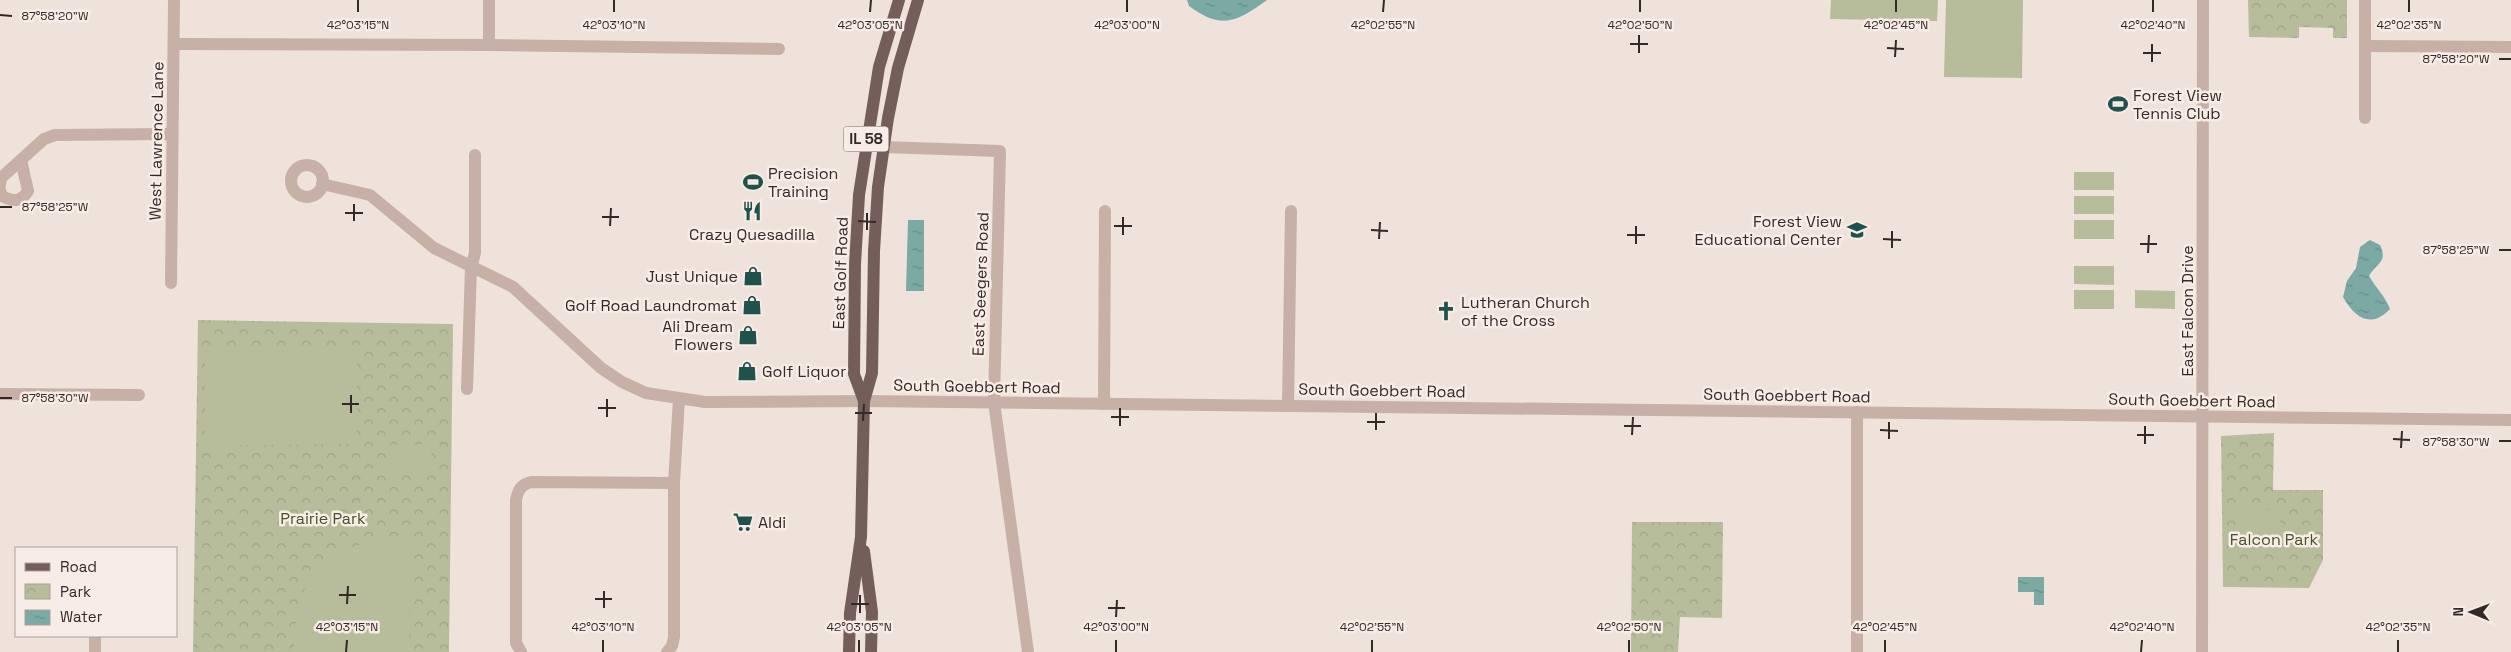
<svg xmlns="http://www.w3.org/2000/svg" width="2511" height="652" viewBox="0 0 2511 652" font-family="'Space Grotesk',sans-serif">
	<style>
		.park { fill: url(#park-crowns) }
		.pitch { fill: #b7bd9b }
		.water { fill: url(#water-ripples) }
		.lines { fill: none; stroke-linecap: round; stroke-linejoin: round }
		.minor { stroke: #c7b0a7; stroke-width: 12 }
		.primary { stroke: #745e59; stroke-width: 12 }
		.ticks { fill: none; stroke: #332927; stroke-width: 2 }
		.labels { text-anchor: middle; stroke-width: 5; stroke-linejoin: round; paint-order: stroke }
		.shield { fill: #f8ede6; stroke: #6e6460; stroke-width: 1 }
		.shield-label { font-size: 15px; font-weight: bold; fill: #332927 }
		.poi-label { font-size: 16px; fill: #332927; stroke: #f8ede6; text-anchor: start }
		.street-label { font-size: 16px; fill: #332927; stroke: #f8ede6 }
		.park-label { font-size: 16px; fill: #49502c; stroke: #f8ede6 }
		.ticks-label { font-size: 12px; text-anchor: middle; fill: #332927; stroke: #f8ede6; stroke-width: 5; stroke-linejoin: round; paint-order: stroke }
	</style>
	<defs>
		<pattern id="park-crowns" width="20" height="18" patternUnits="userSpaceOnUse" patternTransform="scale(1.25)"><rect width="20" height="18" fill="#b7bd9b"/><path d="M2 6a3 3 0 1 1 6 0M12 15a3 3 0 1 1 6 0" fill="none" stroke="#9ea286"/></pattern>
		<pattern id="water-ripples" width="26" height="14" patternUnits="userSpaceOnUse" patternTransform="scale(1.25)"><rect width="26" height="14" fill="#7baaa5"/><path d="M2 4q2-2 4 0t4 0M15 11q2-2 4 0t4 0" fill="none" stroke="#658a86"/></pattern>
	</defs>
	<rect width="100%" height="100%" fill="#efe2da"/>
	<g class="park">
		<polygon points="2248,0 2347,0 2347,38 2333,38 2333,28 2299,27 2299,38 2249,37"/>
		<polygon points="198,320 453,324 449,652 193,652"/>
		<polygon points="2274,433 2273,490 2323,490 2323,560 2309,588 2223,587 2221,436"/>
		<polygon points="1632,522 1723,522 1722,618 1680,617 1678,652 1631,652"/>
	</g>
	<g class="pitch">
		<polygon points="1831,0 1938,0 1937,21 1830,19"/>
		<polygon points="1946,0 2023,0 2022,78 1944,77"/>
		<rect x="2074" y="172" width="40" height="18"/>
		<rect x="2074" y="196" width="40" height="18"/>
		<rect x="2074" y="220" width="40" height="19"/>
		<polygon points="2074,266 2114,266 2114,285 2074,284"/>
		<rect x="2074" y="290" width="40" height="19"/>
		<polygon points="2135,290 2175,291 2175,309 2135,308"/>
		<polygon points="205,348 357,348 357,444 205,446"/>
		<polygon points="431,444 432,470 390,471 390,445"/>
		<polygon points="2236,509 2280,510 2279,536 2235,535"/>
		<path d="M382 540 412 543 409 643 399 652 294 650C294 587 316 549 382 540Z"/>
	</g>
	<g class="water">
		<path d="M1187 0H1267C1237 22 1221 30 1189 6Z"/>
		<polygon points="908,220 924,220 924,291 906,291"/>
		<path d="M2370 240 2380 245C2388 263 2377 262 2369 276 2376 288 2385 296 2390 309 2371 329 2355 318 2343 297L2347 281 2356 268 2360 247Z"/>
		<polygon points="2018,577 2044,577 2044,605 2034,605 2034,592 2018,592"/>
	</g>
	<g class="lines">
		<g class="minor">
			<polyline points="489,0 489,45"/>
			<polyline points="174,44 489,45 779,49"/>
			<polyline points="2366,46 2511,47"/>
			<polyline points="2365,118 2365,0"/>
			<polyline points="883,147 1000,151 994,402 1028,652"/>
			<circle cx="307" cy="181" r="16"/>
			<polyline points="322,184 370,195 434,248 513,287 601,368 622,382 646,393 705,402 864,401 2511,420"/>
			<polyline points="0,185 1,178 44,139 55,135 171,134"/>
			<path d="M0 190 2 196C14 202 21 202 28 191L21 160"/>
			<polyline points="171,283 174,0"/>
			<polyline points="467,389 471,268 475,253 475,155"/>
			<polyline points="0,394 139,395"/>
			<polyline points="1104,404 1105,211"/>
			<polyline points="1288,406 1291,211"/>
			<polyline points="95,652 95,636"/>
			<path d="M521 652 516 643V500C518 490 521 484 532 482L674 483"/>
			<polyline points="667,652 672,646 674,637 674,483 679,399"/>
			<polyline points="1857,652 1857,412"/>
			<polyline points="2202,652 2203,0"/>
		</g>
		<g class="primary">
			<polyline points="864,401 854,374 855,264 859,195 879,67 899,0"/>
			<polyline points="864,551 872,612 871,652"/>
			<polyline points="849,652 850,613 861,537 864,401 872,373 874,251 878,187 888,118 898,68 918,0"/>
		</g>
	</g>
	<path class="ticks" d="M358 12V0M614 12V0M870 12 871 0M1127 12V0M1383 12 1384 0M1640 12V0M1896 12V0M2153 12V0M2409 12V0M0 15 12 16M1630 44H1648M1887 48 1904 49M1639 53V35M2143 53H2161M1895 57 1896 40M2499 59H2511M2152 62V44M0 207H12M345 213H363M602 217H619M354 221V204M858 221 876 222M610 226 611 208M1114 226H1132M867 230V213M1371 230 1388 231M1123 235V217M1627 235H1645M1379 239 1380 222M1883 239 1901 240M1636 244V226M2140 244H2157M1892 248V231M2499 250H2511M2148 253 2149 235M0 398H12M342 404H359M598 408H616M351 413V395M855 413H872M607 417V399M1111 417H1129M863 421 864 404M1367 422H1385M1120 426V408M1624 426H1641M1376 430V413M1880 430 1898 431M1632 435 1633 417M2137 435H2154M1889 439V422M2393 439 2410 440M2499 441H2511M2145 444V426M2401 448 2402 431M339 595H356M595 599H612M347 604 348 586M851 604H869M604 608V591M1108 608H1125M860 613V595M1116 617 1117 600M346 652 347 640M603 652V640M859 652V640M1116 652V640M1372 652V640M1629 652V640M1885 652V640M2141 652 2142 640M2398 652V640"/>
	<defs>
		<symbol id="stadium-bare" viewBox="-9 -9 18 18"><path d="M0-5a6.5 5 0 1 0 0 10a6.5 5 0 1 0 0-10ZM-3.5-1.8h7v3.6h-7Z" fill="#20524d" stroke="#f8ede6" stroke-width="2.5" paint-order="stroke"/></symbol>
		<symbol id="restaurant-bare" viewBox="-9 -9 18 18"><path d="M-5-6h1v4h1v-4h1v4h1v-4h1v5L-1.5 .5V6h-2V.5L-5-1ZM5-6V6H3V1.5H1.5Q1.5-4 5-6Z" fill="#20524d" stroke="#f8ede6" stroke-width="2.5" paint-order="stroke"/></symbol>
		<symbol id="school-bare" viewBox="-9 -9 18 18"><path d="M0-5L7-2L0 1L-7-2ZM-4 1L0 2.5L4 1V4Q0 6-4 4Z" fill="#20524d" stroke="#f8ede6" stroke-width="2.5" paint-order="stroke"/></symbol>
		<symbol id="shop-bare" viewBox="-9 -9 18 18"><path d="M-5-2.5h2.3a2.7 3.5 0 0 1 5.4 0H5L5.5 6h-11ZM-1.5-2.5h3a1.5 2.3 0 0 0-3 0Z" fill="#20524d" stroke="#f8ede6" stroke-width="2.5" paint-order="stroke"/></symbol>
		<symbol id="church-bare" viewBox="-9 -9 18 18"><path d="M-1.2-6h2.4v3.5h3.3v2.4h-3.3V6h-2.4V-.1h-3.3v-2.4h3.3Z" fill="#20524d" stroke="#f8ede6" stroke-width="2.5" paint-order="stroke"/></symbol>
		<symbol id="supermarket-bare" viewBox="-9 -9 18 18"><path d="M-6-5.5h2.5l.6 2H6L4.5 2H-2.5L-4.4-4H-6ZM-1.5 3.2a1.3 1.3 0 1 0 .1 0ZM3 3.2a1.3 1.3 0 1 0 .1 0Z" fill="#20524d" stroke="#f8ede6" stroke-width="2.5" paint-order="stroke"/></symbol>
	</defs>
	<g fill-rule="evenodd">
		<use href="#stadium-bare" x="2104" y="90" width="28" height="28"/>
		<use href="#stadium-bare" x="739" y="168" width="28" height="28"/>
		<use href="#restaurant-bare" x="738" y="197" width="28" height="28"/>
		<use href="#school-bare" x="1843" y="216" width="28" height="28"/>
		<use href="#shop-bare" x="739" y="262" width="28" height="28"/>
		<use href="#shop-bare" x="738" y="291" width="28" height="28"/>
		<use href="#church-bare" x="1432" y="297" width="28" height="28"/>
		<use href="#shop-bare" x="734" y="321" width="28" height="28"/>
		<use href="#shop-bare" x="733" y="357" width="28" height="28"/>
		<use href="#supermarket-bare" x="729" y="508" width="28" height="28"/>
	</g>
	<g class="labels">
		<rect class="shield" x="843.5" y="126.5" width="45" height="25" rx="4"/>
		<g class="shield-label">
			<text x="866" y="144">IL 58</text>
		</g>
		<g class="poi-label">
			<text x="2133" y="101">Forest View<tspan x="2133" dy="18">Tennis Club</tspan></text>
			<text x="768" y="179">Precision<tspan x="768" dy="18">Training</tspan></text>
			<text x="1842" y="227" text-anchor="end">Forest View<tspan x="1842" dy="18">Educational Center</tspan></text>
			<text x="752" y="240" text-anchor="middle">Crazy Quesadilla</text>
			<text x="738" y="282" text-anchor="end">Just Unique</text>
			<text x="1461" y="308">Lutheran Church<tspan x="1461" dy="18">of the Cross</tspan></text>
			<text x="737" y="311" text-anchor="end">Golf Road Laundromat</text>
			<text x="733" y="332" text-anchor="end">Ali Dream<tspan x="733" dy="18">Flowers</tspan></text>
			<text x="762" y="377">Golf Liquor</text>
			<text x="758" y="528">Aldi</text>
		</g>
		<g class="street-label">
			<text transform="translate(156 141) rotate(-89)" y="6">West Lawrence Lane</text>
			<text transform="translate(840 273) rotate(-88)" y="6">East Golf Road</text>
			<text transform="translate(980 284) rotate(-88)" y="6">East Seegers Road</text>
			<text transform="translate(2187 311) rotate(-90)" y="6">East Falcon Drive</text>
			<text transform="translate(977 386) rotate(1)" y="6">South Goebbert Road</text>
			<text transform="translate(1382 390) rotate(1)" y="6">South Goebbert Road</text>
			<text transform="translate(1787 395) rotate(1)" y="6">South Goebbert Road</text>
			<text transform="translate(2192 400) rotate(1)" y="6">South Goebbert Road</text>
		</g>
		<g class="park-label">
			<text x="323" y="524">Prairie Park</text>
			<text x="2274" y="545">Falcon Park</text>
		</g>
	</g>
	<g class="ticks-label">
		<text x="55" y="20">87°58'20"W</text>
		<text x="358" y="29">42°03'15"N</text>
		<text x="614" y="29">42°03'10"N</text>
		<text x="870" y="29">42°03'05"N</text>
		<text x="1127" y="29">42°03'00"N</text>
		<text x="1383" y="29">42°02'55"N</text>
		<text x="1640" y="29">42°02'50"N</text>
		<text x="1896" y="29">42°02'45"N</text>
		<text x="2153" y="29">42°02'40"N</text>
		<text x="2409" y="29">42°02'35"N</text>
		<text x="2456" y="63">87°58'20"W</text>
		<text x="55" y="211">87°58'25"W</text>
		<text x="2456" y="254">87°58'25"W</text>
		<text x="55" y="402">87°58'30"W</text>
		<text x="2456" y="446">87°58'30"W</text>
		<text x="347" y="631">42°03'15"N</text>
		<text x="603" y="631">42°03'10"N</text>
		<text x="859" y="631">42°03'05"N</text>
		<text x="1116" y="631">42°03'00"N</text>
		<text x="1372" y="631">42°02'55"N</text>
		<text x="1629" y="631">42°02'50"N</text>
		<text x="1885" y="631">42°02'45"N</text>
		<text x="2142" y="631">42°02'40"N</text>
		<text x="2398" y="631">42°02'35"N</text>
	</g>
	<rect x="15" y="547" width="162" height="90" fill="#f8ede6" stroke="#a99f9a"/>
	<rect x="25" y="563" width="25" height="8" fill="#745e59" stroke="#a99f9a"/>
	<text x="60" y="572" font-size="15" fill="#332927">Road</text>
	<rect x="25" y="584" width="25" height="15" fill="url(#park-crowns)" stroke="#a99f9a"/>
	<text x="60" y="597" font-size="15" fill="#332927">Park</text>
	<rect x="25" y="610" width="25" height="15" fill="url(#water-ripples)" stroke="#a99f9a"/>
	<text x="60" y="622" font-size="15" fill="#332927">Water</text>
	<g transform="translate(2471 612) rotate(271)" stroke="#f8ede6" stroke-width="4" paint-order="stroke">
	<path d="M0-4L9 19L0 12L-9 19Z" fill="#332927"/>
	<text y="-8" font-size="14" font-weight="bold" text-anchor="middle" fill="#332927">N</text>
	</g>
</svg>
